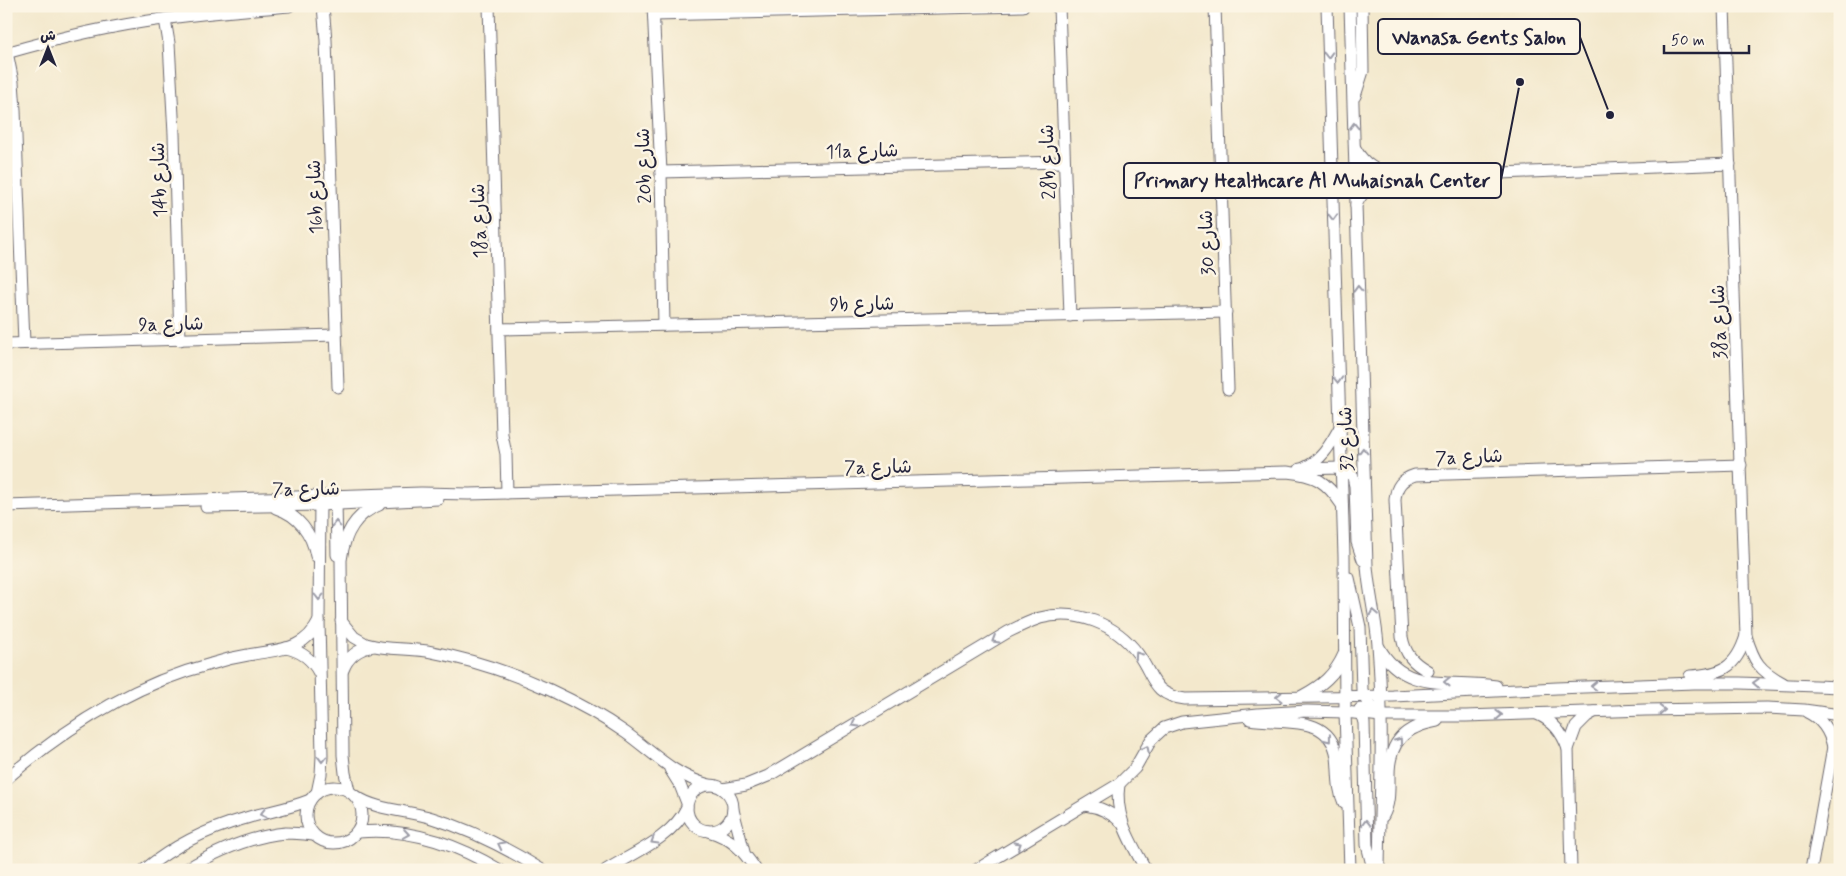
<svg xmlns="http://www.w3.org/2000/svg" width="1846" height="876" viewBox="0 0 1846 876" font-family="Mynerve,'Playpen Sans Arabic',sans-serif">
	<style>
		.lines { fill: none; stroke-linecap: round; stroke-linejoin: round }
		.minor-casing { stroke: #6b676e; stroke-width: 13 }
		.minor { stroke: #fff; stroke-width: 11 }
		.oneway { stroke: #9c9ca7 }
		.labels { text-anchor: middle; stroke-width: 5; stroke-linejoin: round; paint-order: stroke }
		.street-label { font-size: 19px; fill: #22223b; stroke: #fcf5e5 }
		.leader { fill: none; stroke: #22223b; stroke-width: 2 }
		.callout-dot { fill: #22223b; stroke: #fcf5e5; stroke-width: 2 }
		.callout { fill: #fcf5e5; stroke: #22223b; stroke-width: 2 }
		.callout-label { font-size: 20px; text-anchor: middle; font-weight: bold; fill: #22223b }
	</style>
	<rect width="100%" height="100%" fill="#fcf5e5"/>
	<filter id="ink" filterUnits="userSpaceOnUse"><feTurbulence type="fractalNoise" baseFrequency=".02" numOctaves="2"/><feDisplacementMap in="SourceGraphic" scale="10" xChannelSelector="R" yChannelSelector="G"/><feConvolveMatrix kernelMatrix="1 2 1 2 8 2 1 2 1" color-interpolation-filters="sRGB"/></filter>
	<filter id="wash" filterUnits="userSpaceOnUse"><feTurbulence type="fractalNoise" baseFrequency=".0096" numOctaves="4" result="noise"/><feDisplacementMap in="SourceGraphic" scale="20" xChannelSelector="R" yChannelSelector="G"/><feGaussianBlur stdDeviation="1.12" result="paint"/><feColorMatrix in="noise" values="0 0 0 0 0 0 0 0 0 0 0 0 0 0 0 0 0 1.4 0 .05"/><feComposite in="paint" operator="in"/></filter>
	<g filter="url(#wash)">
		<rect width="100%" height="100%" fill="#f3e8cc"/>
	</g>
	<g filter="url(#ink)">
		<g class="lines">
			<defs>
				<g id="minor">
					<polyline points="323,6 326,40 338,387"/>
					<polyline points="489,6 502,435 506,454 507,493"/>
					<polyline points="653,6 661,172 664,325"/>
					<polyline points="1059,6 1070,316"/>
					<polyline points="1215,6 1228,389"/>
					<polyline points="1327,6 1344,556 1345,712 1350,870"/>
					<path d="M1350 6 1367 566C1369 593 1376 618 1378 645 1384 719 1380 795 1379 870"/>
					<path d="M1724 6 1746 636C1754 662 1759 670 1783 683"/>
					<polyline points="654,15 1023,6"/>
					<polyline points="165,19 169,43 174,134 180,340"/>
					<polyline points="7,52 13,82 15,110 24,343"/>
					<path d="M6 53C58 38 110 26 163 19 205 13 247 10 289 6"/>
					<polyline points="1355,96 1363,71 1362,6"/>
					<path d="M1355 148C1364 165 1377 172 1395 175"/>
					<polyline points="661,172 1064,162"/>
					<path d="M1356 205C1365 184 1381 180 1402 177L1730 164"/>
					<polyline points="499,329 1226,312"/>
					<polyline points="6,344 336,335"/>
					<path d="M1304 468C1322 460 1330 445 1339 429"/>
					<polyline points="1300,469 1341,468 1350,473 1353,477 1355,486 1357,542 1363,560"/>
					<polyline points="336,499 337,555"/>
					<path d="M6 506 421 493 469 494 1287 472C1316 475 1326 481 1342 505"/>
					<polyline points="206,507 320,505 438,499"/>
					<path d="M276 508C298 515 312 533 316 556"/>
					<polyline points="1349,578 1360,627 1362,690 1367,702 1381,716"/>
					<path d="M341 621 354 637 366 644C385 650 407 648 427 651 470 659 510 672 550 690 576 702 602 716 626 733 655 754 673 775 709 785"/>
					<path d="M1379 647C1404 694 1452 679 1496 686"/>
					<path d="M286 648C301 651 312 659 319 673"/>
					<path d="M343 670C348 656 358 649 373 646"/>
					<path d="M1428 671C1413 663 1405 654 1402 637L1395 500C1396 486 1402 479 1415 475L1741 465"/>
					<path d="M1690 676C1722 674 1736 668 1746 636"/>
					<path d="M1302 696C1321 686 1335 675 1344 654"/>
					<polyline points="1360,709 1364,723 1367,845 1371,861 1376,870"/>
					<path d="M1807 712C1822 719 1830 732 1833 747"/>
					<path d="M1537 714C1553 721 1562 732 1568 749"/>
					<path d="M1250 719C1281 725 1330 712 1337 757 1339 773 1337 788 1344 803"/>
					<polyline points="670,769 680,785 687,803"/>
					<path d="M6 779C66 727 133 684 211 664 223 660 235 657 248 655 277 649 304 652 319 621"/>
					<path d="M1119 784C1114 817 1131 842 1146 870"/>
					<circle cx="710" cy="808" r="23"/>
					<circle cx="334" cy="815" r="28"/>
					<path d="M723 789 746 785 768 776 1008 632C1018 627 1028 622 1040 618 1076 608 1116 624 1138 654 1154 676 1152 695 1185 699L1393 696 1557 688 1694 683H1740L1840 687"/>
					<path d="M349 791 345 773 343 755 341 560C344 535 355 514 379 505"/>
					<polyline points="317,793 321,774 322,756 319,621 320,497"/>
					<path d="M355 796C378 811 407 810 432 818 472 830 507 848 542 870"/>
					<path d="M1085 805C1100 807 1111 812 1122 823"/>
					<polyline points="733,810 744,852"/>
					<path d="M1383 816C1390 803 1389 790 1389 775 1389 741 1405 727 1437 721"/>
					<path d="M708 831C732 838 743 850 756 870"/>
					<path d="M358 832C409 827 457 844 500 870"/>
					<path d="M144 870C172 847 208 829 243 819 265 812 288 809 310 800"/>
					<path d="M185 870C215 852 252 836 286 833 295 833 304 834 313 835"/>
					<path d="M606 870C634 853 673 837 687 807"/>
					<polyline points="976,870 1119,784 1135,768 1151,740 1164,728 1182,722 1258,714 1307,711 1345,712 1381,716 1466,716 1645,710 1767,708 1804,710 1840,715"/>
					<polyline points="1571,870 1568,749 1576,727 1587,716 1594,712"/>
					<polyline points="1811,870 1833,747 1840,736"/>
				</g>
			</defs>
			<use href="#minor" class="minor-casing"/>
			<use href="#minor" class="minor"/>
		</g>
		<defs><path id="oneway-chevron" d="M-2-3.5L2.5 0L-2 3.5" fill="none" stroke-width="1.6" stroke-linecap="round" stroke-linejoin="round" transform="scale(1.25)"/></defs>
		<g class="oneway">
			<use href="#oneway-chevron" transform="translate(1328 55) rotate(88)"/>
			<use href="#oneway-chevron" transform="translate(1354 126) rotate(-92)"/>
			<use href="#oneway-chevron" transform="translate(1333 217) rotate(88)"/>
			<use href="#oneway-chevron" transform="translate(1358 289) rotate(-92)"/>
			<use href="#oneway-chevron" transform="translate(1338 380) rotate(88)"/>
			<use href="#oneway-chevron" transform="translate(1363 451) rotate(-92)"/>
			<use href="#oneway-chevron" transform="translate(336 524) rotate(-90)"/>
			<use href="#oneway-chevron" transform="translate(319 597) rotate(90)"/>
			<use href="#oneway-chevron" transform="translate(1373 613) rotate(-101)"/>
			<use href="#oneway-chevron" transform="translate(995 640) rotate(149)"/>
			<use href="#oneway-chevron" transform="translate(1138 655) rotate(-125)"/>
			<use href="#oneway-chevron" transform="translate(1447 682) rotate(179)"/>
			<use href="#oneway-chevron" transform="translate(1756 683) rotate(-177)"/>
			<use href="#oneway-chevron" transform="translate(1594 686) rotate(178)"/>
			<use href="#oneway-chevron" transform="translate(1279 697) rotate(179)"/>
			<use href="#oneway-chevron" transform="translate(1662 710)"/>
			<use href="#oneway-chevron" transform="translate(1499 715) rotate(-2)"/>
			<use href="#oneway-chevron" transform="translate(855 724) rotate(149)"/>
			<use href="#oneway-chevron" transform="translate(1328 739) rotate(52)"/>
			<use href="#oneway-chevron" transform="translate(1399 741) rotate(-54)"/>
			<use href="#oneway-chevron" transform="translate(1146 749) rotate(-63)"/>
			<use href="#oneway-chevron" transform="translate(322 759) rotate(91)"/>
			<use href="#oneway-chevron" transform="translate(263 814) rotate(167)"/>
			<use href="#oneway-chevron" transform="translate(1366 823) rotate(-91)"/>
			<use href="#oneway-chevron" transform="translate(406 834) rotate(9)"/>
			<use href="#oneway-chevron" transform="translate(654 841) rotate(149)"/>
			<use href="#oneway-chevron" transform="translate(501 845) rotate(-153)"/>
			<use href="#oneway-chevron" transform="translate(1018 845) rotate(-31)"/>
		</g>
	</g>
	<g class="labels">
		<g class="street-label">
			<text transform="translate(862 150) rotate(-1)" y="7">11a شارع</text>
			<text transform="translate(1047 162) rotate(-92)" y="7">28b شارع</text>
			<text transform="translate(643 166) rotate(-92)" y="7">20b شارع</text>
			<text transform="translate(158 180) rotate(-92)" y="7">14b شارع</text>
			<text transform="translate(314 197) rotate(-92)" y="7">16b شارع</text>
			<text transform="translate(478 221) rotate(-92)" y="7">18a شارع</text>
			<text transform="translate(1206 243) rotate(-92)" y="7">شارع 30</text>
			<text transform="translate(862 303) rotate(-1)" y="7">9b شارع</text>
			<text transform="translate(1718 322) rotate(-92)" y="7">38a شارع</text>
			<text transform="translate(171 323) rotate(-1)" y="7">9a شارع</text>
			<text transform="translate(1345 439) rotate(-92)" y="7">شارع 32</text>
			<text transform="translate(1469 456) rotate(-2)" y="7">7a شارع</text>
			<text transform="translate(878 466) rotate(-1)" y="7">7a شارع</text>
			<text transform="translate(306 488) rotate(-1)" y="7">7a شارع</text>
		</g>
	</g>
	<path class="leader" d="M1610 115L1580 37M1520 82L1501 180"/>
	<g class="callout-dot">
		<circle cx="1610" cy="115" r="5"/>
		<circle cx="1520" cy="82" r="5"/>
	</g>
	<g class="callout">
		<rect x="1378" y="19" width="202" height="35" rx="5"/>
		<rect x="1124" y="163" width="377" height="35" rx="5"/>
	</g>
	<g class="callout-label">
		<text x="1479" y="44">Wanasa Gents Salon</text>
		<text x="1312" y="187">Primary Healthcare Al Muhaisnah Center</text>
	</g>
	<rect width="1846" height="876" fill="none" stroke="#fcf5e5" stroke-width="25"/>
	<g transform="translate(48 48)" stroke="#fcf5e5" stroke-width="4" paint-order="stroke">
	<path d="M0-4L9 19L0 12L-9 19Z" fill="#22223b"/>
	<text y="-8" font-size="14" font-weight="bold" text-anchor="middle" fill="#22223b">ش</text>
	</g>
	<path d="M1664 45v8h85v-8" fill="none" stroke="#22223b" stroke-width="2.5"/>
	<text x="1671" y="45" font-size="15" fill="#22223b" stroke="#fcf5e5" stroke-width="4" paint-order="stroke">50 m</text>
</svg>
